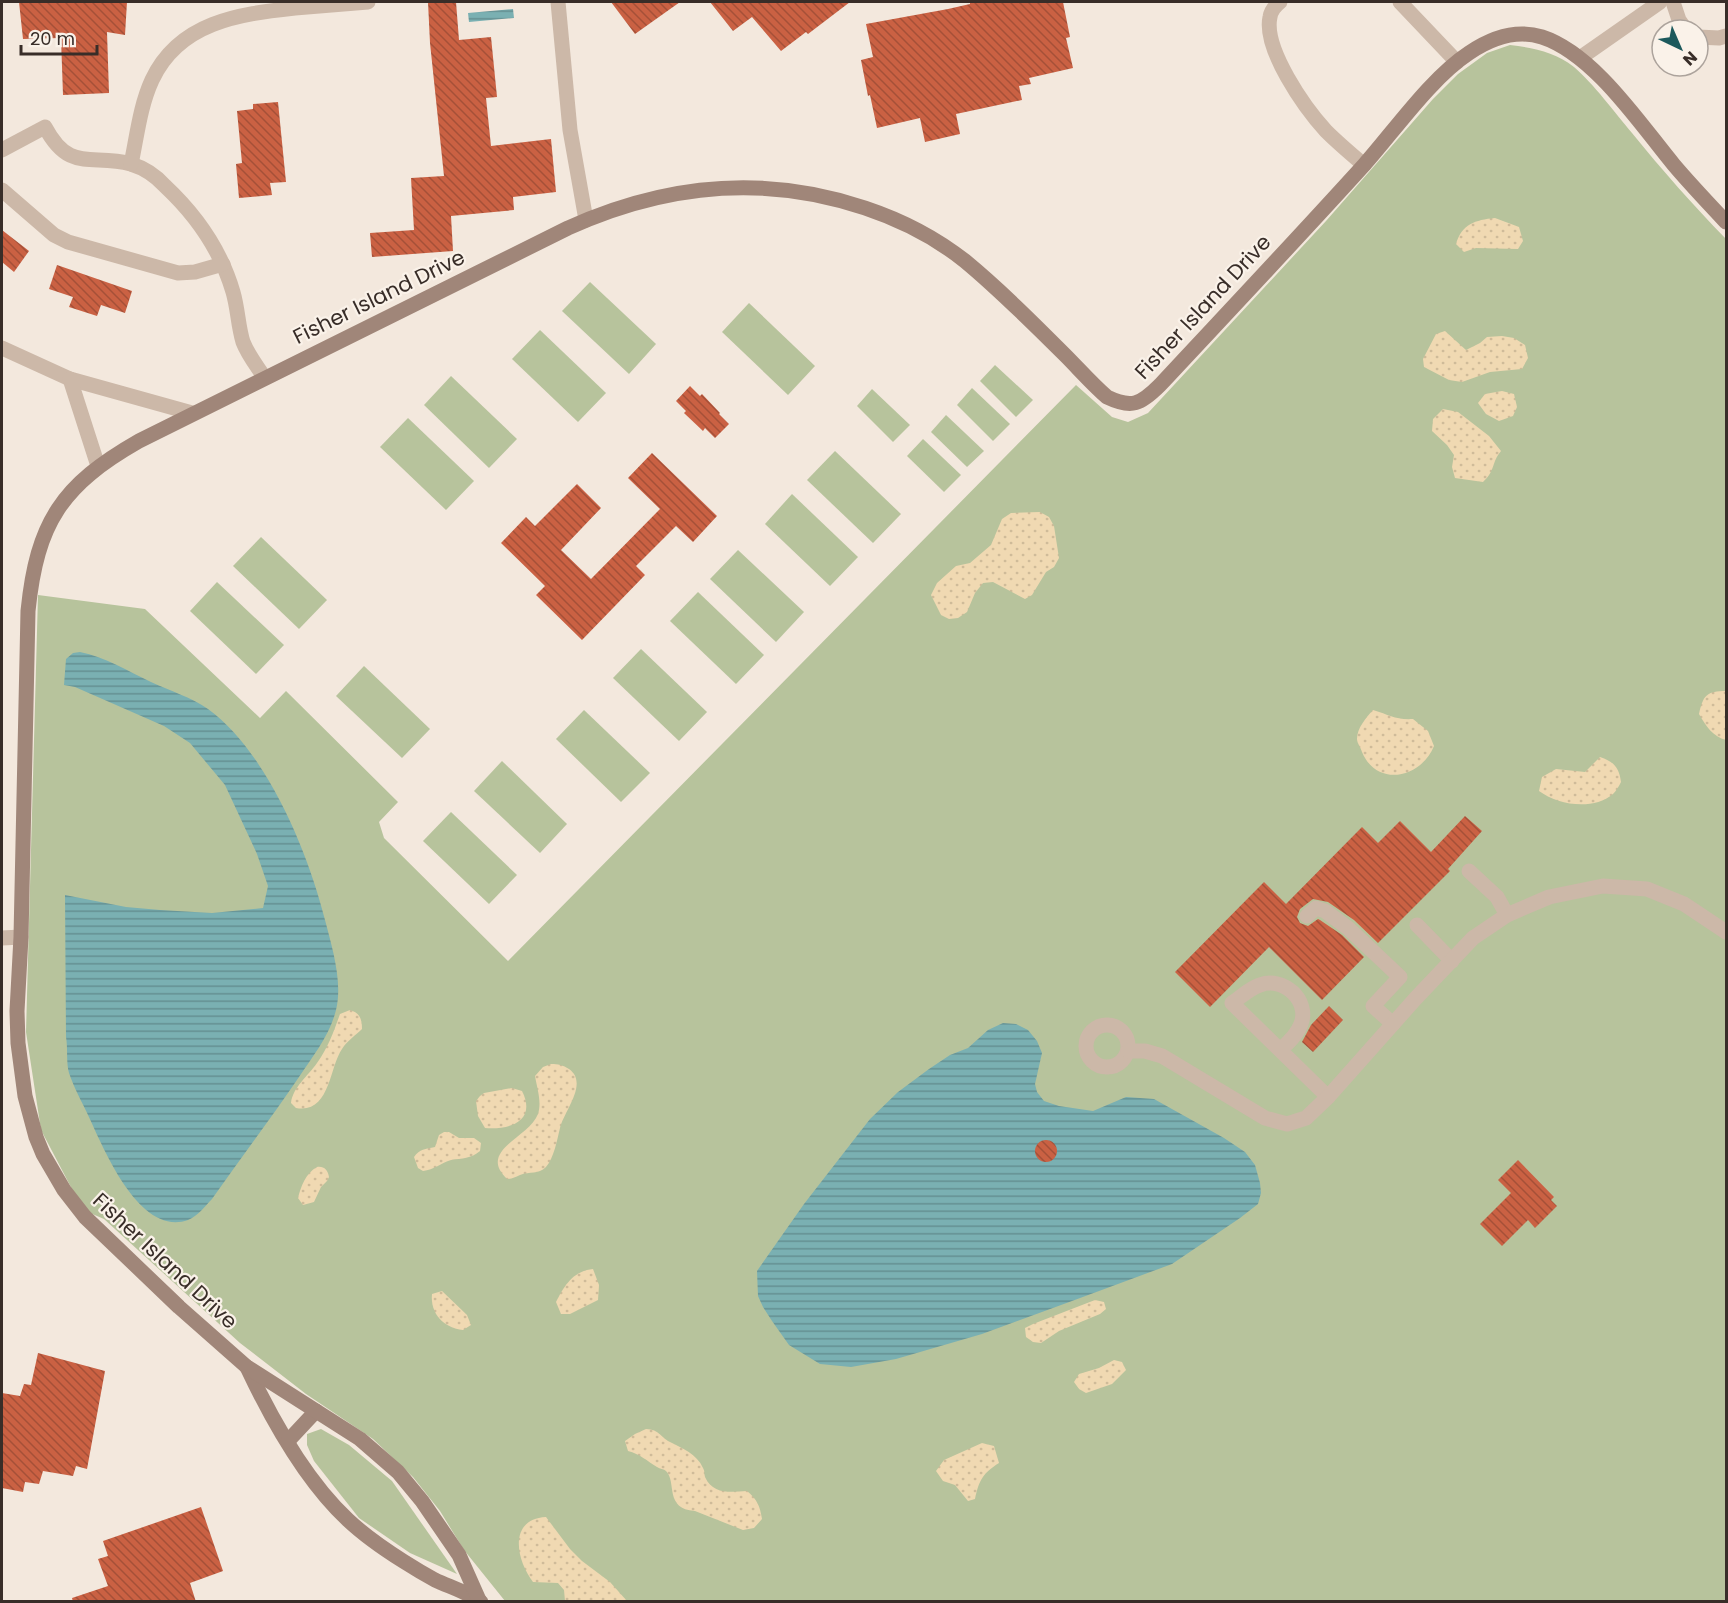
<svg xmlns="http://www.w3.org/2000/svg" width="1728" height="1603" viewBox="0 0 1728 1603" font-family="Poppins,sans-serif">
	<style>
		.green { fill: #b7c39c }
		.sand { fill: url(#sand-dots) }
		.water { fill: url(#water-rules) }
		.building { fill: url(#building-back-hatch) }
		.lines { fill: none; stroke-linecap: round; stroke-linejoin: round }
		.lane { stroke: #ccb8a8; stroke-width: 15 }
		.street { stroke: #ccb8a8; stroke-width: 15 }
		.secondary { stroke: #a08679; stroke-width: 15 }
		.labels { text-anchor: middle; stroke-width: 4.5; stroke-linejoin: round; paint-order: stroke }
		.street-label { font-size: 21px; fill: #382d28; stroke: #faf2e9 }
	</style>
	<defs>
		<pattern id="sand-dots" width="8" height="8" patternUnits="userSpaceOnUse" patternTransform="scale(1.5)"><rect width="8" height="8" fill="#f0d9b2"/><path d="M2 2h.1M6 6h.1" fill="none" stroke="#cfbb99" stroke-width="1.8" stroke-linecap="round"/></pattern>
		<pattern id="water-rules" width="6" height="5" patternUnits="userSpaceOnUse" patternTransform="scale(1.5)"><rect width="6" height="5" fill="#7ab0b2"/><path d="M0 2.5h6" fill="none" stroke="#659091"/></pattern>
		<pattern id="building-back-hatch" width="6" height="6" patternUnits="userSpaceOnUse" patternTransform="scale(1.5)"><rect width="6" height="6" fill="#ca6143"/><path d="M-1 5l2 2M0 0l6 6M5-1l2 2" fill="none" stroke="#a55038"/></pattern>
	</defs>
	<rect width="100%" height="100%" fill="#f3e8dd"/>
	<g class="green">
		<path d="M1510 45C1534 48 1555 52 1574 67 1593 83 1616 114 1632 133 1662 170 1693 205 1726 239V1601H505L464 1550 440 1511 413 1477 373 1439 306 1394 240 1343 104 1219 90 1213 73 1191 41 1130 26 1032 38 595 145 609 260 718 286 691 398 802 379 822 384 838 508 961 1076 385 1112 417 1128 422 1148 413 1326 221 1433 99 1458 74 1487 53Z"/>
		<polygon points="590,282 656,344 629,374 562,311"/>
		<polygon points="749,303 815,366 788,395 722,332"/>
		<polygon points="540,330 606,393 578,422 512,359"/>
		<polygon points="995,365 1033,400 1016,417 980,381"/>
		<polygon points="451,376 517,439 489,468 424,405"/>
		<polygon points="972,388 1010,424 993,441 957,405"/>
		<polygon points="872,389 910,425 893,442 857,406"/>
		<polygon points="946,415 984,451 967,467 931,432"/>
		<polygon points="408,418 474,481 446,510 380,447"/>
		<polygon points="923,439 961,475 944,492 907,456"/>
		<polygon points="835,451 901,514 873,543 807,480"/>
		<polygon points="792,494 858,557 830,586 765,524"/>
		<polygon points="261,537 327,600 299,629 233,566"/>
		<polygon points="738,550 804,612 776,642 710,579"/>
		<polygon points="217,582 284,645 256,674 190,611"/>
		<polygon points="698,592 764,655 736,684 670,621"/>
		<polygon points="641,649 707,712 679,741 613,678"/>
		<polygon points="364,666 430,729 402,758 336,696"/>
		<polygon points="584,710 650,773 621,802 556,739"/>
		<polygon points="502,761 567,824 540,853 474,791"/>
		<polygon points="451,812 517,875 489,904 423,841"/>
		<polygon points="321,1429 349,1445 392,1481 457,1574 410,1553 359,1518 314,1461 307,1445 307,1434"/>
	</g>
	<g class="sand">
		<path d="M1495 218 1519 227 1523 241 1518 249 1476 248 1464 252 1456 244C1462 224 1475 220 1495 218Z"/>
		<polygon points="1445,331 1466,350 1480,343 1487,337 1502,336 1514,338 1525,345 1528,358 1522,369 1490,372 1462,382 1449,380 1424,367 1423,359 1436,334"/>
		<polygon points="1502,391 1514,394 1517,407 1513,416 1499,421 1486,414 1478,403 1485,394"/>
		<path d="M1443 409 1458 412 1489 436 1501 451C1491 463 1496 470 1483 482L1455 478 1452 467 1454 455 1447 445 1432 431 1433 419Z"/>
		<polygon points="1040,512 1049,517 1054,526 1059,558 1054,567 1046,572 1032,595 1025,599 993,582 983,583 975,593 967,612 958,618 949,619 941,615 931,595 937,583 956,566 970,563 991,545 1002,519 1011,513"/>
		<path d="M1726 691V740C1713 737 1706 726 1699 714 1703 695 1707 691 1726 691Z"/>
		<path d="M1373 710C1390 715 1395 720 1413 719L1428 731 1434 746C1421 778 1377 788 1362 752 1361 748 1357 743 1357 739 1357 728 1366 718 1373 710Z"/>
		<path d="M1600 757C1614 762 1619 767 1621 782 1619 786 1616 791 1613 794 1593 811 1558 805 1539 791L1542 777 1556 769 1585 772Z"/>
		<path d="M350 1010C360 1013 362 1019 362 1029 356 1035 347 1041 342 1049 329 1068 330 1114 296 1108L291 1103C293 1087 308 1076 317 1063 328 1048 334 1031 340 1014Z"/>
		<path d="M551 1064C558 1064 563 1065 569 1069 589 1083 564 1111 560 1128 557 1140 554 1158 546 1167 538 1175 530 1171 520 1175 515 1177 513 1179 507 1179 477 1150 529 1138 538 1114 542 1102 537 1088 535 1076L543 1067Z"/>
		<path d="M512 1088 522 1091C537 1121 510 1130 485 1128L478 1116 476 1101 480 1096 484 1093Z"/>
		<path d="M444 1132H449L459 1138H474L481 1143 480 1151C471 1159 462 1158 451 1160 441 1163 434 1170 423 1171L418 1168 414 1157C420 1149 425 1149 435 1147L439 1135Z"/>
		<path d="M317 1167C324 1166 328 1170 329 1177L327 1181 321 1187 314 1202 303 1205 298 1198C301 1186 306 1173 317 1167Z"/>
		<path d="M593 1269 599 1285 598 1300 570 1314H561L556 1302C564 1286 573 1271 593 1269Z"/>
		<path d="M442 1291 467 1315 471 1325 463 1330C444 1328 430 1314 432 1294Z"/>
		<polygon points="1095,1300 1104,1302 1106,1309 1100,1314 1059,1331 1041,1343 1033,1342 1026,1337 1025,1328 1033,1324"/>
		<polygon points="1114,1360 1122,1362 1126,1370 1112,1384 1086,1393 1079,1389 1074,1382 1079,1374 1099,1368"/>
		<path d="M646 1429C660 1430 659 1436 670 1442 682 1448 697 1454 703 1468 705 1471 704 1474 705 1477 713 1495 731 1492 747 1491 757 1499 760 1506 762 1519L754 1528 743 1530 695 1511C664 1509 677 1482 666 1471 664 1469 660 1469 657 1467 647 1461 640 1454 628 1451L625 1441 635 1434Z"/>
		<path d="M982 1443 994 1446 999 1463C983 1473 979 1480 975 1499L968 1501 955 1485 943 1481 936 1471 944 1460Z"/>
		<path d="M546 1517 570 1549 582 1561 610 1582 627 1601H565L564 1590 558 1583 533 1582C516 1560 508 1519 546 1517Z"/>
	</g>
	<g class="water">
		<polygon points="513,9 514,18 469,22 468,13"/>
		<path d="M80 652C105 657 128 671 151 682 170 691 191 697 208 709 267 752 308 852 325 920 332 947 343 982 336 1010 330 1035 313 1056 299 1077 271 1118 241 1158 212 1199 205 1206 198 1216 188 1220 139 1237 104 1149 88 1115 82 1102 74 1088 69 1073 66 1062 68 1048 66 1037L65 895 126 907 160 910 212 913 263 908 268 886 257 854 225 785 190 743 164 726 75 687 64 685 66 659 73 653Z"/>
		<polygon points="1003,1023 1016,1024 1028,1030 1037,1041 1042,1053 1035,1084 1037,1092 1044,1101 1059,1106 1093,1111 1126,1097 1154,1099 1224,1138 1245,1152 1255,1165 1260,1183 1261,1193 1258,1204 1240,1218 1172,1264 1072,1301 982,1334 896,1359 851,1367 820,1364 789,1345 772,1321 763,1307 758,1296 757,1271 804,1204 870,1119 898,1092 929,1069 950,1055 968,1048 988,1030"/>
	</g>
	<g class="building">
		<polygon points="19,2 127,2 125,35 107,32 109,93 63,95 61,38 23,39"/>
		<polygon points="428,2 456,2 459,40 491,37 497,97 486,98 491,146 551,139 556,192 513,197 514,210 451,216 453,251 372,257 370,233 414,230 411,178 444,176 430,43"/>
		<polygon points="611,2 680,2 635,34"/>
		<polygon points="710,2 850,2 808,34 806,32 781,51 752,17 733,31"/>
		<polygon points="970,2 1063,2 1070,37 1066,38 1073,68 1029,78 1031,84 1019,86 1022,100 956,114 960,134 925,142 920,118 877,128 870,95 868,96 861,60 873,57 866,24 948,9 970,4"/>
		<polygon points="278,102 286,182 270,183 272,195 239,198 236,164 242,163 237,111 253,109 253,104"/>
		<polygon points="2,230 29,251 14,272 2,262"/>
		<polygon points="57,265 132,291 125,313 101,305 97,316 69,307 73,297 49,289"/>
		<polygon points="690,386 700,396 702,394 720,413 719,414 729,424 715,438 705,428 703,431 684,413 686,411 676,401"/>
		<polygon points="652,453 717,516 693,542 676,526 636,566 645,575 582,640 536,595 545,586 501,543 526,517 535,526 577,484 601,508 561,550 591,579 660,509 628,478"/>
		<polygon points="1465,816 1482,831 1448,869 1450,871 1378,943 1354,920 1328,902 1313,899 1300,909 1297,917 1300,923 1308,926 1318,919 1320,920 1342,935 1364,957 1322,1000 1269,947 1210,1007 1175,972 1264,882 1286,904 1362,827 1378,843 1400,821 1431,852"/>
		<polygon points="1329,1006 1343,1020 1313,1052 1302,1042 1311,1025"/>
		<circle cx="1046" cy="1151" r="11"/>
		<polygon points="1518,1160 1554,1197 1551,1200 1557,1206 1535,1228 1528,1220 1502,1246 1480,1224 1511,1193 1498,1180"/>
		<polygon points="38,1353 105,1371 87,1469 76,1466 73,1476 43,1471 39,1484 25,1482 23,1492 2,1488 2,1393 20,1396 24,1384 31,1385"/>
		<polygon points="201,1507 223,1571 190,1583 196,1602 73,1602 72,1598 108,1586 98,1559 108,1556 103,1541"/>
	</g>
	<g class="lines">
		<g class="lane">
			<path d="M1280 2C1275 6 1271 11 1270 17 1263 49 1305 108 1326 131 1338 143 1351 154 1364 165"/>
			<polyline points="1400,2 1457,62"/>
			<polyline points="1673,2 1679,20 1686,30"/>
			<polyline points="1698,37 1719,38 1726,36"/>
			<polyline points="1580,58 1660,2"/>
			<path d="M2 150 45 127C70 174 92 153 131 164 144 168 156 176 165 186 196 215 221 251 233 292 238 309 238 326 243 342 248 355 257 366 264 377"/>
			<path d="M131 164C137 136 140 106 152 80 179 22 239 14 295 8 319 6 344 4 368 2"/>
			<polyline points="2,190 54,235 68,242 178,273 195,272 223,264"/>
			<polyline points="1469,871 1497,897 1507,915"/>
			<polyline points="1307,916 1316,908 1325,911 1348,928 1400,977 1373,1006 1393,1024"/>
			<polyline points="1417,925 1452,961"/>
			<circle cx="1107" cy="1046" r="21"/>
			<path d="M1280 1050C1288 1043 1297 1035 1301 1024 1310 1000 1283 976 1260 985 1250 988 1241 997 1232 1003L1235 1006 1328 1097"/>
			<polyline points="1128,1051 1145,1051 1162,1056 1265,1118 1287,1124 1306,1118 1328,1097 1416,998 1473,938 1507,915 1549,897 1603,886 1647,889 1684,904 1726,932"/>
		</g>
		<g class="street">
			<polyline points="558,2 570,130 586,220"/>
			<polyline points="2,348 70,379 192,413"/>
			<polyline points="70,379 98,466"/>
			<polyline points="2,938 21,937"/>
		</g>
		<g class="secondary">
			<path d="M247 1367C271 1418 306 1481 348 1520 365 1536 384 1549 403 1561 414 1568 424 1574 435 1580 450 1587 467 1592 481 1602"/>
			<polyline points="288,1441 316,1411"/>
			<path d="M479 1600 459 1555 422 1501 398 1472 360 1439 247 1367 179 1307 85 1217 64 1190 43 1154 36 1137 25 1096 18 1043 17 1011 21 937 28 611C37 522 62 485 139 441L568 228C665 184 764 174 865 208 901 220 936 238 965 261 1000 290 1033 323 1065 355 1079 369 1092 384 1107 397 1132 409 1141 404 1160 385 1228 312 1297 239 1364 165 1395 130 1431 78 1469 53 1491 38 1516 29 1542 37 1594 54 1640 124 1674 165 1691 185 1709 204 1726 222"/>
		</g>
	</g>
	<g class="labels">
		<g class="street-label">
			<text transform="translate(379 297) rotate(-26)" y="7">Fisher Island Drive</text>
			<text transform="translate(1203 307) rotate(-47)" y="7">Fisher Island Drive</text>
			<text transform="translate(165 1261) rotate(43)" y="7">Fisher Island Drive</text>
		</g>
	</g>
	<rect width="1728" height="1603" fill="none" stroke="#382d28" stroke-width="6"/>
	<g transform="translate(1680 48) rotate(136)"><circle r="28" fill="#faf2e9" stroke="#aca39c" stroke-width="1.5"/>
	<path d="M0-4.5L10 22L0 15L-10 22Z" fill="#1c595c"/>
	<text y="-9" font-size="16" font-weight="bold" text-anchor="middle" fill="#382d28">N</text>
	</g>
	<path d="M21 45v9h76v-9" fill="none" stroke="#382d28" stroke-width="3"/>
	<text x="30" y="45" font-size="18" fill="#382d28" stroke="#faf2e9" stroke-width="4.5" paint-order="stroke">20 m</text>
</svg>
